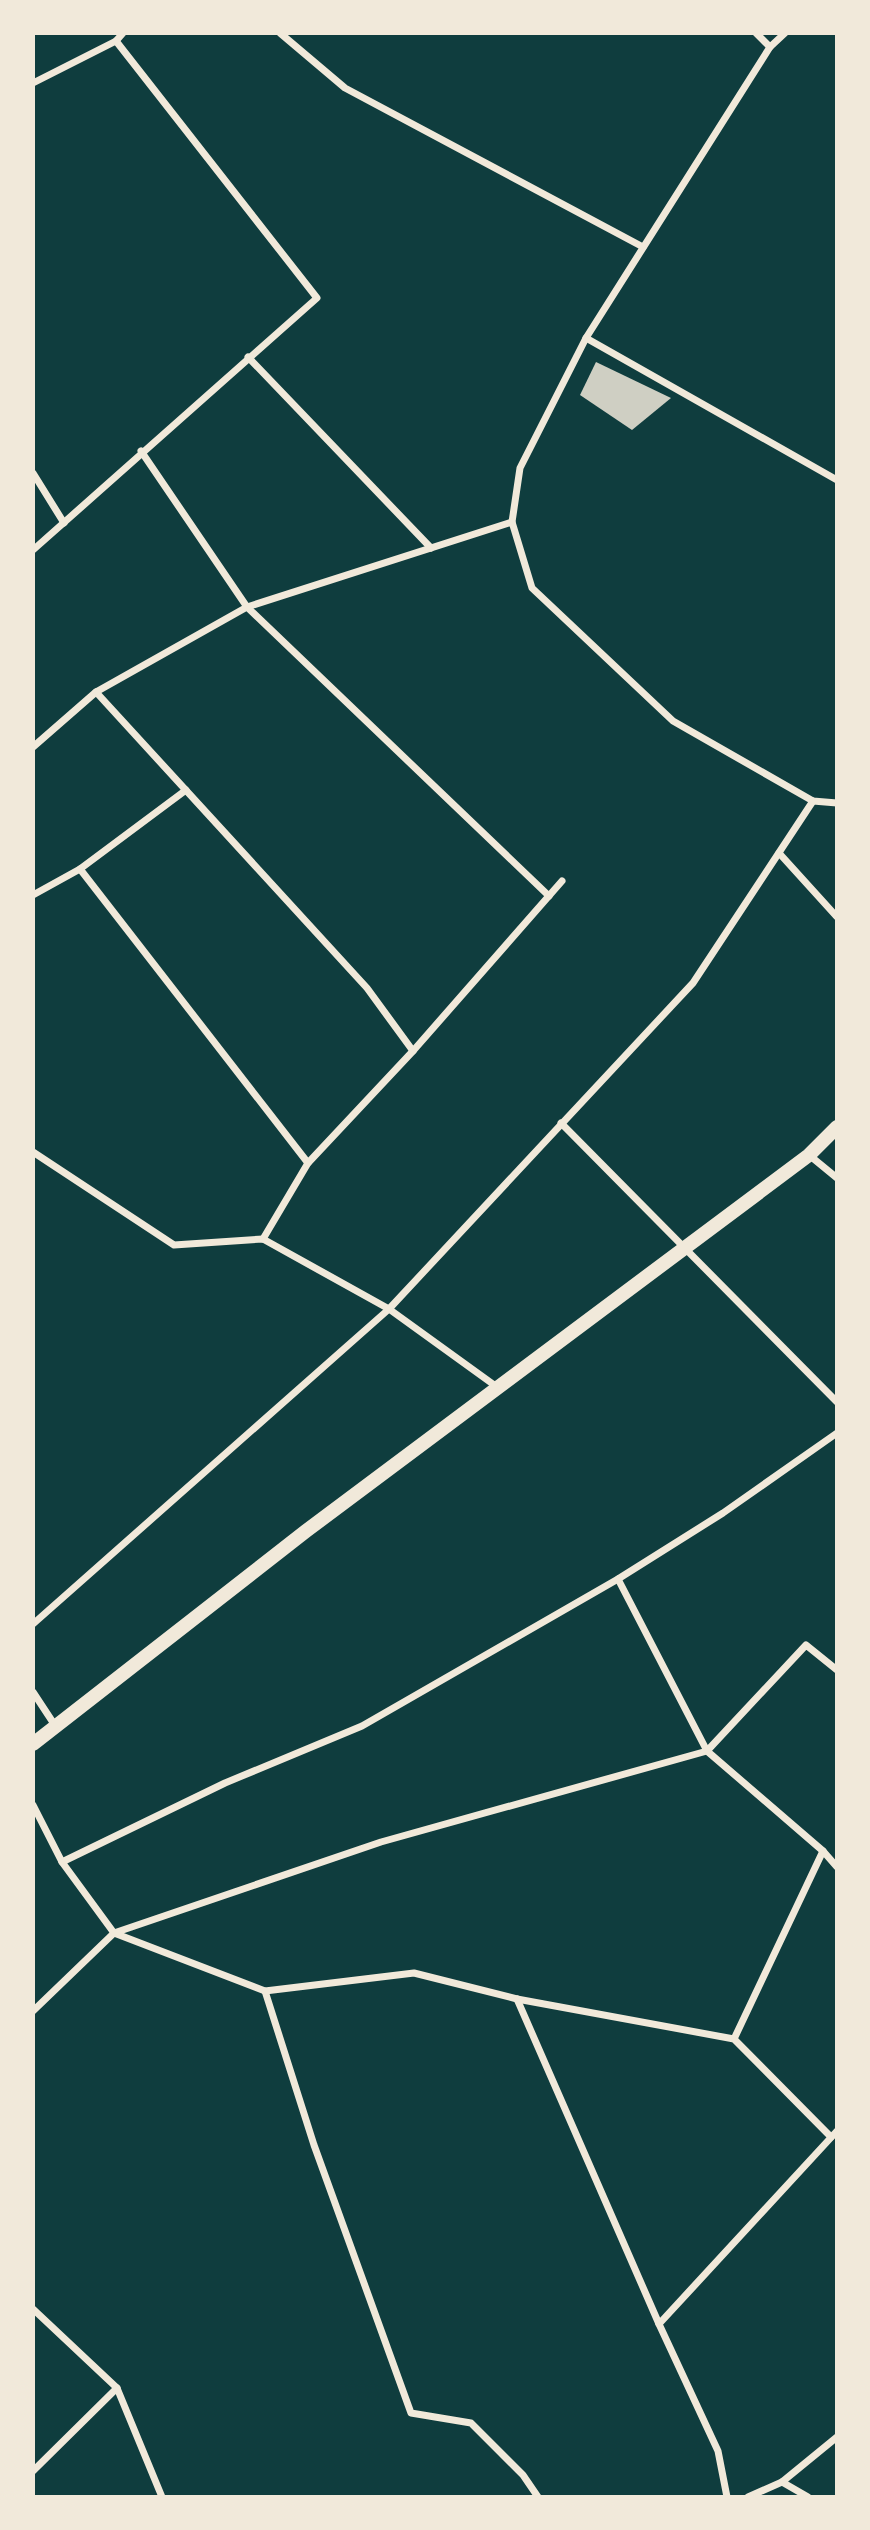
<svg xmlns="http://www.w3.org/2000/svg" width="870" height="2530" viewBox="0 0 870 2530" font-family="Overpass,sans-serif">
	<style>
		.building { fill: #cfcfc3 }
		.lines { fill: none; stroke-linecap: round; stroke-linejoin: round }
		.minor { stroke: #f1e9da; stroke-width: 7 }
		.secondary { stroke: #f1e9da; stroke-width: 14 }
	</style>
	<rect width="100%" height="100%" fill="#0f3d3e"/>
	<polygon class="building" points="596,362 671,398 632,430 580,395"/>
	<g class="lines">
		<g class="minor">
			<polyline points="280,33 345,88 643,247"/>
			<polyline points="756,33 770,47"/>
			<polyline points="785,33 770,47 586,338 520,468 512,522 532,588 673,721 813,801 837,803"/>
			<polyline points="33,83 116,41 123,33"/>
			<polyline points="586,338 837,480"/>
			<polyline points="248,357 431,548"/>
			<polyline points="141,451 247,607 549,896"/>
			<polyline points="33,473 64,523"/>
			<polyline points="33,550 317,298 116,41"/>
			<polyline points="96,692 367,988 413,1051"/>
			<polyline points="33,747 96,692 247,607 512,522"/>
			<polyline points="779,853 837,917"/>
			<polyline points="80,869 308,1163"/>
			<polyline points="33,895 80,869 186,790"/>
			<polyline points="561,1123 837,1402"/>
			<polyline points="33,1152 174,1245 263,1239 389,1309 497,1387"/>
			<polyline points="809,1155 837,1178"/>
			<polyline points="263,1239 308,1163 413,1051 562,881"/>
			<polyline points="618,1579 707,1751 823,1851 837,1867"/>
			<polyline points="33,1624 389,1309 693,983 813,801"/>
			<polyline points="33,1692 56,1727"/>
			<polyline points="33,1805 62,1862 114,1933 265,1991 414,1973 517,1999 734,2039 831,2137"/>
			<polyline points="62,1862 225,1783 362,1726 618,1579 723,1513 837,1433"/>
			<polyline points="265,1991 314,2145 411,2413 471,2423 523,2475 538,2497"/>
			<polyline points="517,1999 659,2324 718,2451 727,2497"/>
			<polyline points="33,2011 114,1933 381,1842 707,1751 806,1645 837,1670"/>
			<polyline points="734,2039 823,1851"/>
			<polyline points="33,2309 117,2388 162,2497"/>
			<polyline points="659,2324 837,2131"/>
			<polyline points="33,2471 117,2388"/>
			<polyline points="782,2482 808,2497"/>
			<polyline points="748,2497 782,2482 837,2437"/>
		</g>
		<polyline class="secondary" points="33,1744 306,1531 809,1155 837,1127"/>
	</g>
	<rect width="870" height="2530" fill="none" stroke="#f1e9da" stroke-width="70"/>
</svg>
